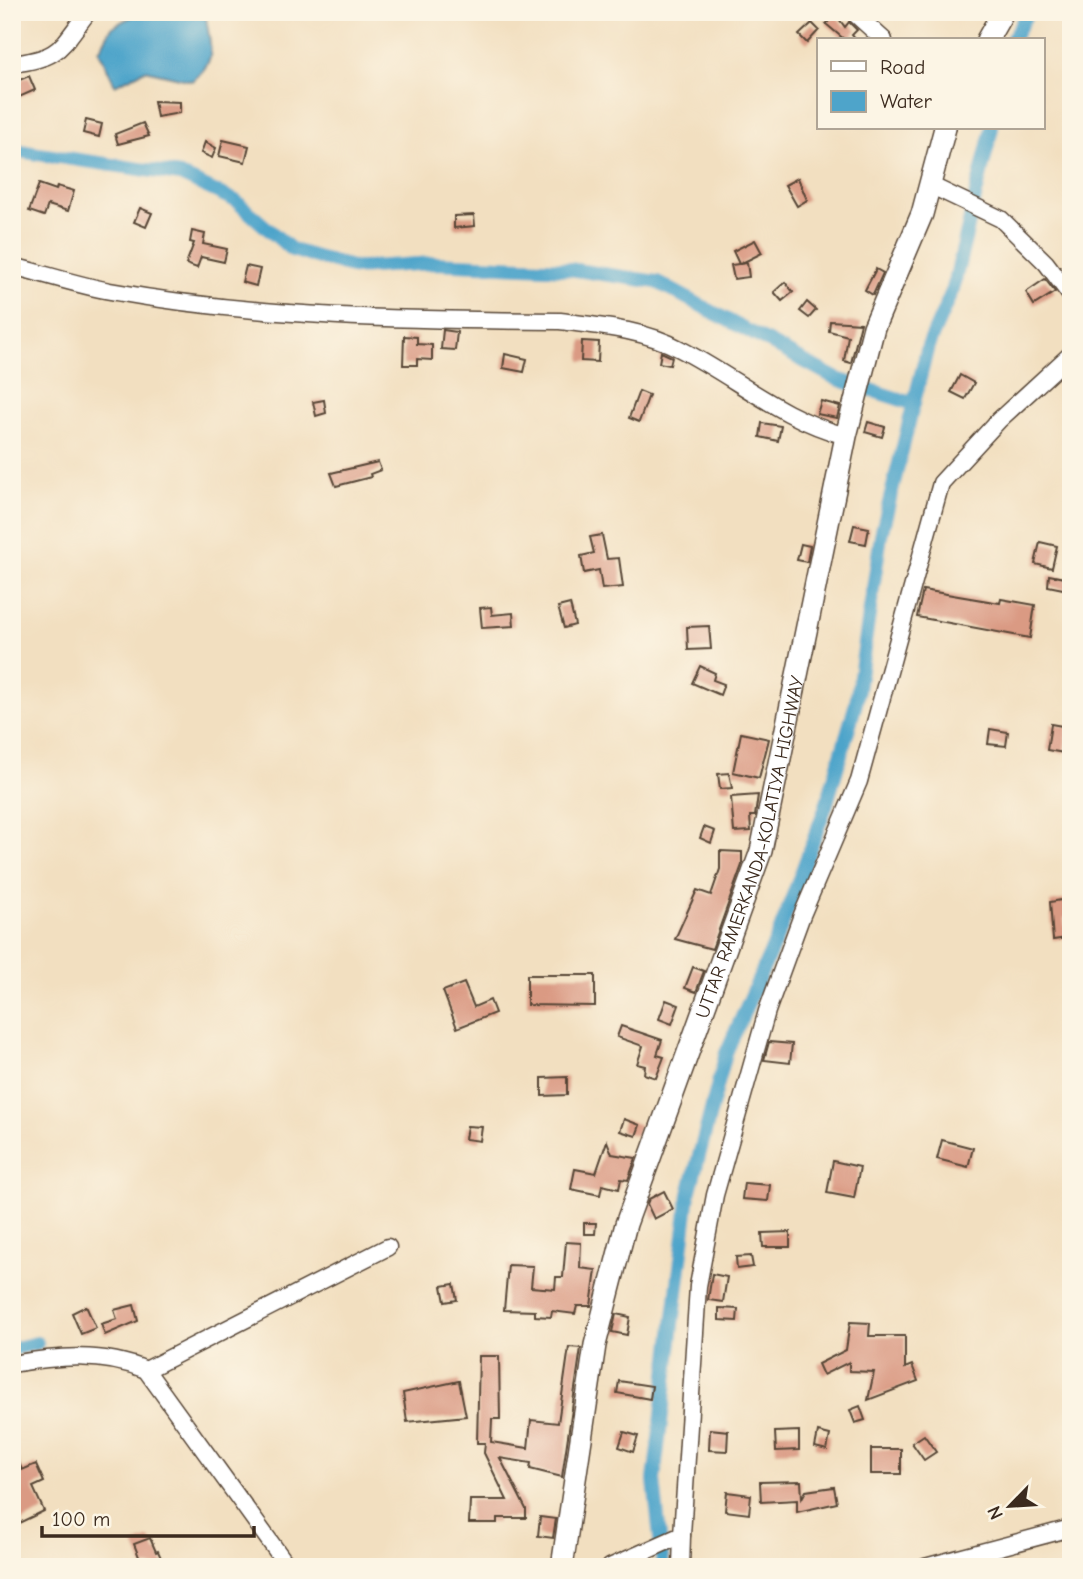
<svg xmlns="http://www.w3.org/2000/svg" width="1083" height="1579" viewBox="0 0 1083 1579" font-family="'Comic Neue',sans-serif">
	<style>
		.water { fill: #4ea4ca; stroke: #446774; stroke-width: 2 }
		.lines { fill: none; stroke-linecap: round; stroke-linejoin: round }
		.canal { stroke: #4ea4ca; stroke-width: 14 }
		.building { fill: #da9a83 }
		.minor-casing { stroke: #564536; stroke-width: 19 }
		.tertiary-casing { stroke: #564536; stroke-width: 24 }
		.minor { stroke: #fff; stroke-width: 16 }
		.tertiary { stroke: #fff; stroke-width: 21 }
		.labels { text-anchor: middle; stroke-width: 5; stroke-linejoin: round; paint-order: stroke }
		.street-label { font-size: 19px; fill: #3b2a1e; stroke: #fcf5e5 }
	</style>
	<rect width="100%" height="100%" fill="#fcf5e5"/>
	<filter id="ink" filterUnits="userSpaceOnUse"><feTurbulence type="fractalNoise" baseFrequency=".0143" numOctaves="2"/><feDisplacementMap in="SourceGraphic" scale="14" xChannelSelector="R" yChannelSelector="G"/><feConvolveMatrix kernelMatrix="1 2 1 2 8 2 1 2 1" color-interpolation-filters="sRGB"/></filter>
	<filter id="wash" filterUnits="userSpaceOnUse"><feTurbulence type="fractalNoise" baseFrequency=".00686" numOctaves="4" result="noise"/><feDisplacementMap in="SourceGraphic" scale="28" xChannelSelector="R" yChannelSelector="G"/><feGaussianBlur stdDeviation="1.57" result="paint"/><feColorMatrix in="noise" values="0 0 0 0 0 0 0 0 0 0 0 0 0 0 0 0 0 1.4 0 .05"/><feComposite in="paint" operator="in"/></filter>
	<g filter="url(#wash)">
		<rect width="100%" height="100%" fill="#f2dfc0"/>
		<path class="water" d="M140 12H194L206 17C210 48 219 59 192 81L145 70 115 85 99 51 112 27Z"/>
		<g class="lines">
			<g class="canal">
				<polyline points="1012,40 1028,12"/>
				<polyline points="12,150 180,175 236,201 292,250 355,268 434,263 569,269 657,282 837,379 914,404"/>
				<polyline points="12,1349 37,1343"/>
				<polyline points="663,1567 654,1480 689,1194 726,1053 779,933 826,806 856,703 881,535 928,346 953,289 992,128"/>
			</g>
		</g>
		<g id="blocks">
			<g class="building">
				<polygon points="836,15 845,27 849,22 857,30 852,35 856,40 845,40 826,24"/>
				<polygon points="812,23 819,30 807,43 799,35"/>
				<polygon points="29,76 35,90 17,98 12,83"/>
				<polygon points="154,101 180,102 180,113 157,117"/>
				<polygon points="86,120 102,124 99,137 83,133"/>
				<polygon points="143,123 149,136 118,144 115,134"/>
				<polygon points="223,140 249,146 245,162 219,156"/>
				<polygon points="205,142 216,148 212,158 201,153"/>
				<polygon points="798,178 807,200 797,206 785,185"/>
				<polygon points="39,184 56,190 57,186 74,191 68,211 48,205 44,216 29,211"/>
				<polygon points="140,208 152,213 146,227 134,222"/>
				<polygon points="474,215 475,226 454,228 454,216"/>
				<polygon points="192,231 205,234 203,244 227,249 224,262 201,257 197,268 186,264 194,243 190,242"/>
				<polygon points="755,240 762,253 740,264 747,263 749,277 734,279 731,265 739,264 733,251"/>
				<polygon points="246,266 260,269 256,286 242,282"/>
				<polygon points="876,269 883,273 873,295 865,290"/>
				<polygon points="1045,279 1055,292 1034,305 1026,292"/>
				<polygon points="785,282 793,292 782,301 774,292"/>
				<polygon points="807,302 816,310 809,318 800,311"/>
				<polygon points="830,321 861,323 851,363 844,361 848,336 829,331"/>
				<polygon points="443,330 457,332 455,350 441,349"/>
				<polygon points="404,336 417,337 417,344 432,345 432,360 417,359 417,365 403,365"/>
				<polygon points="582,341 599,342 598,362 581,361"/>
				<polygon points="661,352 672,357 670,365 659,363"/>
				<polygon points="505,354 527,359 524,372 503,368"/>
				<polygon points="960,375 974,383 965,399 951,392"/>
				<polygon points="639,391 649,395 639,422 629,418"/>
				<polygon points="324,400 326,413 316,416 313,402"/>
				<polygon points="821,401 840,406 837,418 817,414"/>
				<polygon points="868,422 885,427 882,437 865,432"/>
				<polygon points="762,423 781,426 778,441 760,437"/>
				<polygon points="378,462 381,470 370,474 371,477 336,486 331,473"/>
				<polygon points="854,525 869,528 866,544 850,541"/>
				<polygon points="602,535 607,559 619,558 623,587 602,589 599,570 584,573 581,556 594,553 590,537"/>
				<polygon points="1040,542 1057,546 1052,568 1035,564"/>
				<polygon points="801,544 810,546 807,562 797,560"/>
				<polygon points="1049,575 1070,579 1068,590 1048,586"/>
				<polygon points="923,590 1000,603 1001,599 1035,605 1030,638 917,617"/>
				<polygon points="570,604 575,625 564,628 558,607"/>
				<polygon points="491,607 492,615 513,613 514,626 482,628 480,608"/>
				<polygon points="709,626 711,649 688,650 687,627"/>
				<polygon points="700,666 715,673 713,680 724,684 720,695 692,683"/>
				<polygon points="1051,724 1068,727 1064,753 1047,750"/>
				<polygon points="990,729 1008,732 1006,746 988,744"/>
				<polygon points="741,733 769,739 759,778 733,772"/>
				<polygon points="729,773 732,788 720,789 718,774"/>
				<polygon points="758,795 755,816 750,816 751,831 734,832 731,797"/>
				<polygon points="704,827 715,831 711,843 700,838"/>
				<polygon points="720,851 742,852 742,865 712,949 675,939 697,890 711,895 720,869"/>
				<polygon points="1067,899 1070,917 1064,918 1067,938 1053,940 1050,902"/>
				<polygon points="693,967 704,971 696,992 685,988"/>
				<polygon points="527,975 595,975 595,1006 527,1005"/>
				<polygon points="464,983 474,1007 490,1000 495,1013 457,1028 443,991"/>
				<polygon points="666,1000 679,1005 672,1024 659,1019"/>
				<polygon points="621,1026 662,1040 657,1055 664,1057 656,1078 644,1074 645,1066 637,1064 643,1046 617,1037"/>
				<polygon points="769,1042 792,1044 790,1063 764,1060"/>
				<polygon points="567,1077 567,1095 542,1096 542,1078"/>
				<polygon points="624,1119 640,1125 636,1136 620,1131"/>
				<polygon points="467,1126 482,1127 480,1141 465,1139"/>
				<polygon points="942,1140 973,1148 968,1167 937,1159"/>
				<polygon points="607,1141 612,1154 636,1158 628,1180 621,1179 619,1189 602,1185 600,1195 571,1189 575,1169 596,1173"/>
				<polygon points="833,1161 860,1167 854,1198 827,1193"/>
				<polygon points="744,1183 770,1185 768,1201 742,1199"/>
				<polygon points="664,1191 673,1209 654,1219 647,1204 649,1199"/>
				<polygon points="584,1223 596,1223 595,1234 584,1234"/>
				<polygon points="790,1232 790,1247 763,1247 762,1233"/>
				<polygon points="566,1242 581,1243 580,1268 596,1270 591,1306 577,1306 575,1314 552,1311 551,1317 535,1316 535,1311 504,1310 508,1265 533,1266 531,1287 555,1289 556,1277 563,1277"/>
				<polygon points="751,1256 753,1267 737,1269 736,1257"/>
				<polygon points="712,1274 727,1277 723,1302 708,1300"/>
				<polygon points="454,1284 457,1300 445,1302 442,1286"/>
				<polygon points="134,1305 138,1321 105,1335 101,1324 117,1319 114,1310"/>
				<polygon points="86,1306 96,1328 81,1334 72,1313"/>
				<polygon points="719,1308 738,1309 737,1321 719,1320"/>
				<polygon points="616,1314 630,1317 627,1335 612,1332"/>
				<polygon points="850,1322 870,1323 869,1336 905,1336 905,1368 912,1365 918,1381 868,1400 874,1372 849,1371 849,1362 823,1375 818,1364 846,1350"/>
				<polygon points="569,1347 581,1348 562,1477 530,1469 531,1463 500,1458 526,1509 526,1518 497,1518 497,1523 469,1523 470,1500 507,1500 484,1453 485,1443 477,1443 479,1356 499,1356 500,1419 492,1419 491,1442 528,1448 531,1420 558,1423"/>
				<polygon points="459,1381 466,1416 407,1422 403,1393"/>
				<polygon points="619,1381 652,1386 650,1399 617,1393"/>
				<polygon points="860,1406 865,1420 855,1423 850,1410"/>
				<polygon points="710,1429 728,1431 727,1451 709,1450"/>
				<polygon points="799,1431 799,1450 776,1451 775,1432"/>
				<polygon points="624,1432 638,1436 633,1452 619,1447"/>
				<polygon points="818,1432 830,1435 827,1450 815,1447"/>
				<polygon points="924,1435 936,1452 924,1460 912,1443"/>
				<polygon points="12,1447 22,1470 36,1464 44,1482 33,1487 44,1511 17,1524 12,1515 12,1511 19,1507 12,1490"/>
				<rect x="871" y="1449" width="30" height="25"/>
				<polygon points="801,1481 802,1498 806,1491 834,1487 837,1503 797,1512 797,1500 761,1502 760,1482"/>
				<polygon points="727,1492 751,1495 749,1514 725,1511"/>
				<polygon points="540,1517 556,1519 553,1538 538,1536"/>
				<polygon points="150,1538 156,1552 158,1551 165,1567 143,1567 134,1544"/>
			</g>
		</g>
	</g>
	<g filter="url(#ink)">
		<use href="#blocks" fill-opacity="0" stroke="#564536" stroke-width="2"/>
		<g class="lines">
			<defs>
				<g id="minor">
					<polyline points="853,12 884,40"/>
					<path d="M12 64C61 58 59 49 88 12"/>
					<polyline points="930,185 1001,219 1046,263 1071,296"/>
					<path d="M12 266C45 274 77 285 110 291 259 318 409 320 560 321 600 326 645 330 680 349 738 379 782 419 846 436"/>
					<path d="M12 1364C56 1356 104 1352 146 1370L284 1561 292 1567"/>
					<polyline points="146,1370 388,1247"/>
					<polyline points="610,1567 682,1535 698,1286 715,1195 767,1011 802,915 859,781 941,483 999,420 1071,354"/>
					<polyline points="681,1567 682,1535"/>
					<polyline points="925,1567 1071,1528"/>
				</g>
				<g id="tertiary">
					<polyline points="987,40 1003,12"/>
					<path id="s1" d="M562 1567 595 1345 626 1224 761 851 846 436 874 327 922 214 945 128"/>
				</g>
			</defs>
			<use href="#minor" class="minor-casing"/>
			<use href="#tertiary" class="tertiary-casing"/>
			<use href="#minor" class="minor"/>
			<use href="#tertiary" class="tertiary"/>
		</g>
	</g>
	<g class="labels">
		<g class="street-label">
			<text dy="7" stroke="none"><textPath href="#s1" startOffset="747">UTTAR RAMERKANDA-KOLATIYA HIGHWAY</textPath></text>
		</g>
	</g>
	<rect width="1083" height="1579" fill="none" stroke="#fcf5e5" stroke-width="42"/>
	<rect x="817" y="38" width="228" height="91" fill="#fcf5e5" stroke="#afa495" stroke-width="2"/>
	<rect x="831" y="61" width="35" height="10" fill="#ffffff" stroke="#afa495" stroke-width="2"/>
	<text x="880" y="74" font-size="21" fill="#3b2a1e">Road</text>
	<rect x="831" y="91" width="35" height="21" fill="#4ea4ca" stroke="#afa495" stroke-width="2"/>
	<text x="880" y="108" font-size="21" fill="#3b2a1e">Water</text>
	<g transform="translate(1010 1506) rotate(245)" stroke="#fcf5e5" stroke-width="5" paint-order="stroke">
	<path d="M0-5L12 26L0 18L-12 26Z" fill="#3b2a1e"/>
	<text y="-10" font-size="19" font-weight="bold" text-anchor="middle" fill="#3b2a1e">N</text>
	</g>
	<path d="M42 1526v10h212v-10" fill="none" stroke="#3b2a1e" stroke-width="3.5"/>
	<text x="52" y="1526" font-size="21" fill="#3b2a1e" stroke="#fcf5e5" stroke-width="5" paint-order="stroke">100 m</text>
</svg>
